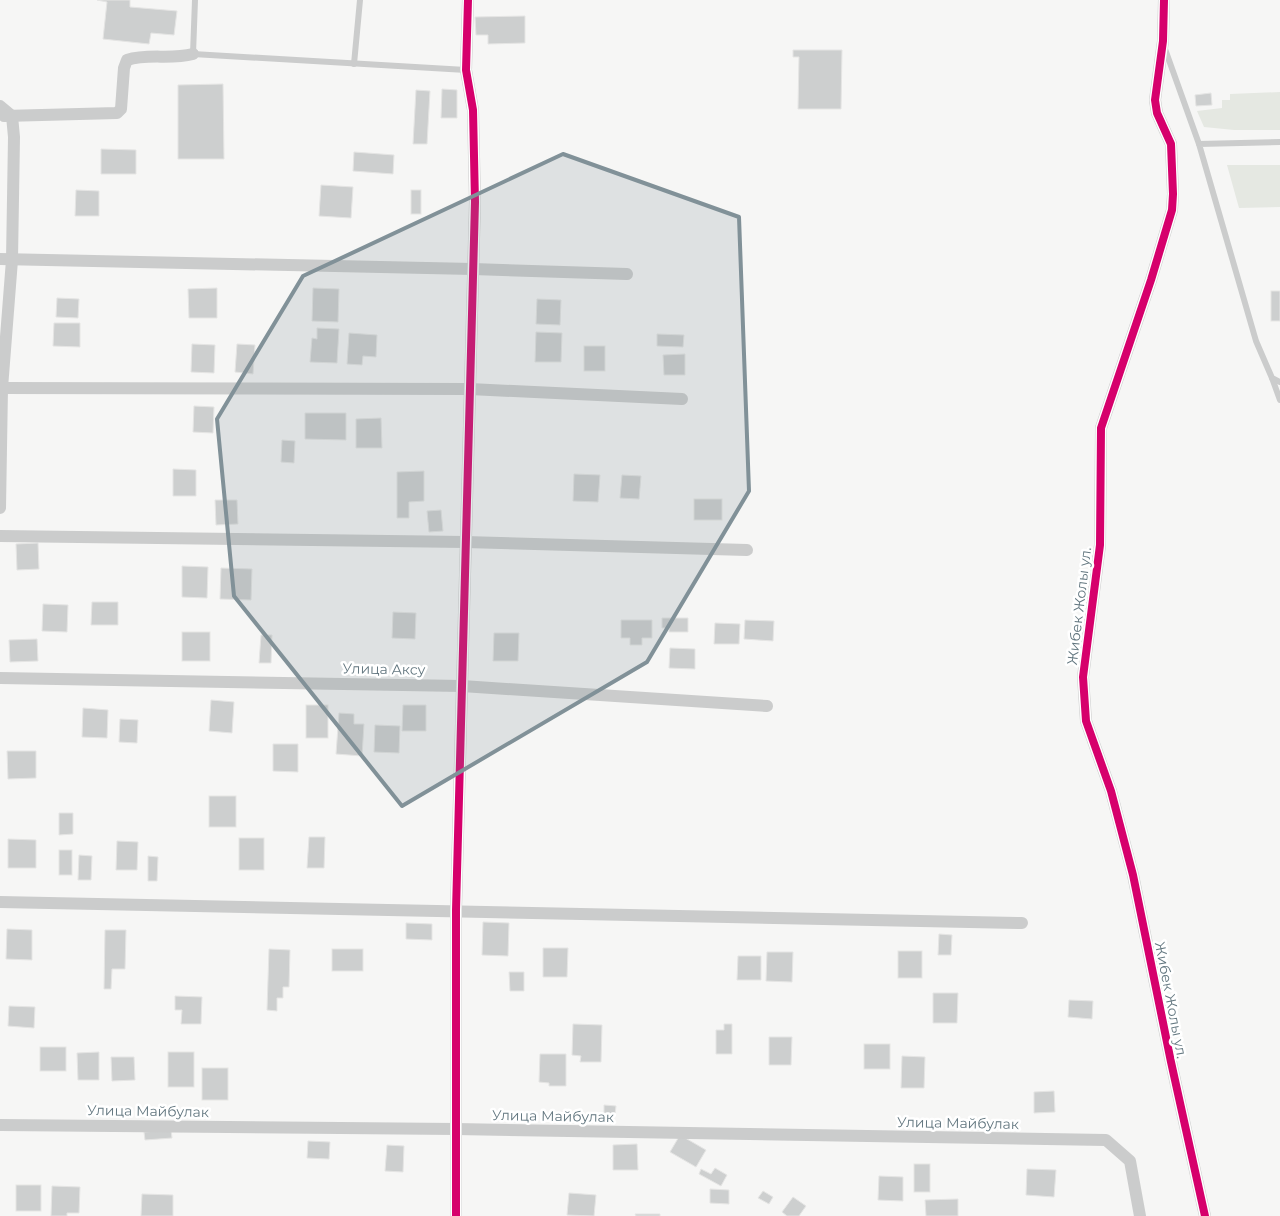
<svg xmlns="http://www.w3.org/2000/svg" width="1280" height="1216" viewBox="0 0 1280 1216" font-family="Montserrat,sans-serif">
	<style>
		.green { fill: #e5e8e2 }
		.building { fill: #cdcfcf; stroke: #e5e5e4 }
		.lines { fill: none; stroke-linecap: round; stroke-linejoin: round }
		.lane { stroke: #cbcccc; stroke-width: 6 }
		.street { stroke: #cbcccc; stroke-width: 12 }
		.cycleway-casing { stroke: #fff; stroke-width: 11 }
		.cycleway { stroke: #d6006c; stroke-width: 8 }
		.marked { fill: #819198; fill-opacity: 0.2; stroke: #819198; stroke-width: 4; stroke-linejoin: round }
		.labels { text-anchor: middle; stroke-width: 5; stroke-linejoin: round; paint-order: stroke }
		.street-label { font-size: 14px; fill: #62767f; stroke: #fff }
	</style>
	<rect width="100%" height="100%" fill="#f6f6f5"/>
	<g class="green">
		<polygon points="1280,92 1280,130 1234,130 1204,127 1197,111 1222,108 1222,100 1230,100 1230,94"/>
		<polygon points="1227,165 1280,165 1280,207 1239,208"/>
	</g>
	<g class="building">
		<polygon points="97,0 130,0 130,7 177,11 174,35 151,33 149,44 103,39 107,2"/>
		<polygon points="525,16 525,43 488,44 488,35 476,35 475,17"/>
		<polygon points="793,50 842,50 841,109 798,109 799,57 793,57"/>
		<polygon points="223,84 224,159 178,159 178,85"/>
		<polygon points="442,89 457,90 457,118 441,118"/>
		<polygon points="416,90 430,91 427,144 413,144"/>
		<polygon points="1211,93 1212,105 1196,106 1195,95"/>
		<polygon points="101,149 136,150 136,174 101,174"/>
		<polygon points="354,152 394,155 393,174 353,171"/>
		<polygon points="321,185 353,187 351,218 319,216"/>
		<polygon points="76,190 99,191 99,216 75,216"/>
		<rect x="411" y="190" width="10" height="24"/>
		<polygon points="217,288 217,318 189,318 188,289"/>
		<polygon points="313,288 339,289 338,322 312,321"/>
		<rect x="1271" y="291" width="9" height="30"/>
		<polygon points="57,298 79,299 78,318 56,317"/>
		<polygon points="537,299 561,300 560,325 536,324"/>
		<polygon points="54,323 80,323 80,347 53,346"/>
		<polygon points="317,328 339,329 337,363 310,362 312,338 317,339"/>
		<polygon points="536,332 562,333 561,362 535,362"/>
		<polygon points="349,333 377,335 376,357 363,356 362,365 347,364"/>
		<polygon points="657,334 684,335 683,347 657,346"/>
		<polygon points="192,344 215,345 214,373 191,372"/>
		<polygon points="237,344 255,345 253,374 235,372"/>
		<rect x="584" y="346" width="21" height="25"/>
		<polygon points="685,354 685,375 664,375 663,355"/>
		<polygon points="194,406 214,407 213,433 193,432"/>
		<polygon points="305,413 346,413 346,440 305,439"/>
		<polygon points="381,418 382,448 356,448 356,419"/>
		<polygon points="282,440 295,441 294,463 281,462"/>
		<polygon points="173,469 196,470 196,496 173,496"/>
		<polygon points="424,471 424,501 409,502 409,518 397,518 397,472"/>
		<polygon points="574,474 600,475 598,502 573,501"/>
		<polygon points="622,475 641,476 639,499 620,498"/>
		<rect x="694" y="499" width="28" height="21"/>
		<polygon points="215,500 237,500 238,524 216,525"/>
		<polygon points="441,510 443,531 429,532 427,511"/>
		<polygon points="38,543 39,569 17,570 16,544"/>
		<polygon points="182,566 208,567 207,598 182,597"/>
		<polygon points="221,568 252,569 251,600 220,599"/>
		<polygon points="92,602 118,602 118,625 91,625"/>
		<polygon points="43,604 68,605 67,632 42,631"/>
		<polygon points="393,612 416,613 415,639 392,638"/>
		<polygon points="662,618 688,618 688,632 669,632 669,628 662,628"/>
		<polygon points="621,620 652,620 652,638 642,638 642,645 630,645 630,638 621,638"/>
		<polygon points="745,620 774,621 773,641 744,639"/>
		<polygon points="715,623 740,624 739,644 714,644"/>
		<rect x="182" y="632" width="28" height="29"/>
		<polygon points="494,633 519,633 518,661 493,661"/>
		<polygon points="261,635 272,635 271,663 259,663"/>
		<polygon points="37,639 38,661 10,662 9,640"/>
		<polygon points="670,648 695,649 695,669 669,668"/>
		<polygon points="211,700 234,702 232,733 209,731"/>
		<rect x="306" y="705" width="22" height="33"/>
		<polygon points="403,705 426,705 426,731 402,731"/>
		<polygon points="83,708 108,710 107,738 82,737"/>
		<polygon points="339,713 354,714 354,724 364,724 362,756 336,754"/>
		<polygon points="120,719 138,720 137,743 119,742"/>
		<polygon points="375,725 400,726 399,753 374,752"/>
		<polygon points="273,744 298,744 298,772 273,771"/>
		<polygon points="7,751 36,751 36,778 8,779"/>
		<rect x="209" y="796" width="27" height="31"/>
		<polygon points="59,813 73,813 73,834 59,835"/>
		<polygon points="309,837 325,837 324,868 307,868"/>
		<rect x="239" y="838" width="25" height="32"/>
		<polygon points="8,839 36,840 36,868 8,868"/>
		<polygon points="117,841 138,842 137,870 116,870"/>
		<rect x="59" y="850" width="13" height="25"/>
		<polygon points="79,855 92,856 91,880 78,880"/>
		<polygon points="148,856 158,857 157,881 148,881"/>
		<polygon points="483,922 509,923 508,956 482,955"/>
		<polygon points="406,923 432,924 432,940 406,939"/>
		<polygon points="7,929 32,930 32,960 6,959"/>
		<polygon points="105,930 126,930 125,969 112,969 111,989 104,989"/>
		<polygon points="939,934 952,935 951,955 938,955"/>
		<polygon points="543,948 568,948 567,977 543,977"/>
		<polygon points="269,949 290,950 289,987 283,987 283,998 277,998 277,1011 267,1010"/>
		<rect x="332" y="949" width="31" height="22"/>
		<rect x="898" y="951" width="24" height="27"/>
		<polygon points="767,952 793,952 792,982 766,981"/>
		<polygon points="738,956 761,956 761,980 737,980"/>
		<polygon points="509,972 524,972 524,991 510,991"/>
		<polygon points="933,993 958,993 957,1023 933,1023"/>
		<polygon points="175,996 202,997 201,1024 181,1024 182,1010 175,1010"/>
		<polygon points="1069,1000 1093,1001 1092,1019 1068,1017"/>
		<polygon points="9,1006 35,1007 34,1028 8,1026"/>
		<polygon points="573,1024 602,1025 601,1062 580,1062 581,1056 572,1055"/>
		<polygon points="724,1024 732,1024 732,1054 716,1054 716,1030 724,1030"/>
		<polygon points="769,1037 792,1037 791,1065 769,1065"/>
		<rect x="864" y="1044" width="26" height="25"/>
		<rect x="40" y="1047" width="26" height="24"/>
		<polygon points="99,1052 99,1080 78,1080 77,1053"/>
		<rect x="168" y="1052" width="26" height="35"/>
		<polygon points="540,1054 566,1054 566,1086 549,1086 549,1083 539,1082"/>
		<polygon points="902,1056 925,1057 924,1088 901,1088"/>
		<polygon points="111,1057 134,1057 135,1080 112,1081"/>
		<rect x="202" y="1068" width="26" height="32"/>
		<polygon points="1054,1091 1055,1112 1034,1113 1034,1092"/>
		<polygon points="604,1105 616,1106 615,1115 604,1115"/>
		<polygon points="171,1130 172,1138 145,1140 144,1132"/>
		<polygon points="680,1135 706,1150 696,1167 670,1152"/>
		<polygon points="308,1141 330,1142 329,1159 307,1158"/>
		<polygon points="637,1144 638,1170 613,1170 613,1145"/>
		<polygon points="387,1145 404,1146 403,1172 385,1171"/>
		<rect x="914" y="1164" width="16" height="28"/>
		<polygon points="715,1168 727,1175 721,1186 699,1174 701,1169 711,1174"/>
		<polygon points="1027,1169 1056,1170 1054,1197 1026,1195"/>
		<polygon points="879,1176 903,1177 903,1201 878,1200"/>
		<rect x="16" y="1185" width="25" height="26"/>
		<polygon points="52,1186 80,1187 79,1213 67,1213 67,1216 51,1216"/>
		<polygon points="710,1189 729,1190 729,1204 710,1203"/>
		<polygon points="763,1191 773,1197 769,1204 758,1198"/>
		<polygon points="569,1193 596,1195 594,1216 567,1215"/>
		<polygon points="142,1194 173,1195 173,1216 141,1216"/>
		<polygon points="793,1197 806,1206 799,1216 787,1216 782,1212"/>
		<polygon points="958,1199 958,1216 926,1216 925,1200"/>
		<polygon points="635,1214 660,1214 660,1216 636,1216"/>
	</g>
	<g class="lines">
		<g class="lane">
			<polyline points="195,0 193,54 466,70"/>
			<polyline points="1165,49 1199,144"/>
			<polyline points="354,64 360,0"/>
			<polyline points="1280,142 1199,144 1256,341 1272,378 1280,382"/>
			<polyline points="1272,378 1280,400"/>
		</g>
		<g class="street">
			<polyline points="1164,0 1163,41 1155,100 1157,113 1171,144 1173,194 1172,210 1151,280 1101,428 1100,545 1083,677 1086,721 1111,791 1133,875 1171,1062 1205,1216"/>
			<polyline points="0,106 12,116 14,137 12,260 2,388 0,508"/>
			<path d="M4 116 117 113 121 109 124 68 127 60C148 53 170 60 193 54"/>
			<polyline points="0,259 473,269 627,274"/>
			<polyline points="0,388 470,389 682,399"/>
			<polyline points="0,536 465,542 747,550"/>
			<polyline points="0,678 462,686 767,706"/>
			<polyline points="0,902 1022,923"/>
			<polyline points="0,1125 456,1129 1106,1140 1130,1161 1140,1216"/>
			<polyline points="456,1216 456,910 475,202 473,110 466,70 468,0"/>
		</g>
		<defs>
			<g id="cycleway">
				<polyline points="1164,0 1163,41 1155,100 1157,113 1171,144 1173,194 1172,210 1151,280 1101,428 1100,545 1083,677 1086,721 1111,791 1133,875 1171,1062 1205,1216"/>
				<polyline points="456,1216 456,910 475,202 473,110 466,70 468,0"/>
			</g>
		</defs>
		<use href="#cycleway" class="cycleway-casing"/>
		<use href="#cycleway" class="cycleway"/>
	</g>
	<path class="marked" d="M563 154 739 217 749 491 647 662 402 806 234 596 217 419 303 276Z"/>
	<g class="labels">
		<g class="street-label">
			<text transform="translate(1079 606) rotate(-83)" y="5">Жибек Жолы ул.</text>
			<text transform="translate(384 669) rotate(1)" y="5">Улица Аксу</text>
			<text transform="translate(1171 1000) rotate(79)" y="5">Жибек Жолы ул.</text>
			<text transform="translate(148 1111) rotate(1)" y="5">Улица Майбулак</text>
			<text transform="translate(553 1116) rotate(1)" y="5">Улица Майбулак</text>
			<text transform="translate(958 1123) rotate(1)" y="5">Улица Майбулак</text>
		</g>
	</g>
</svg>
